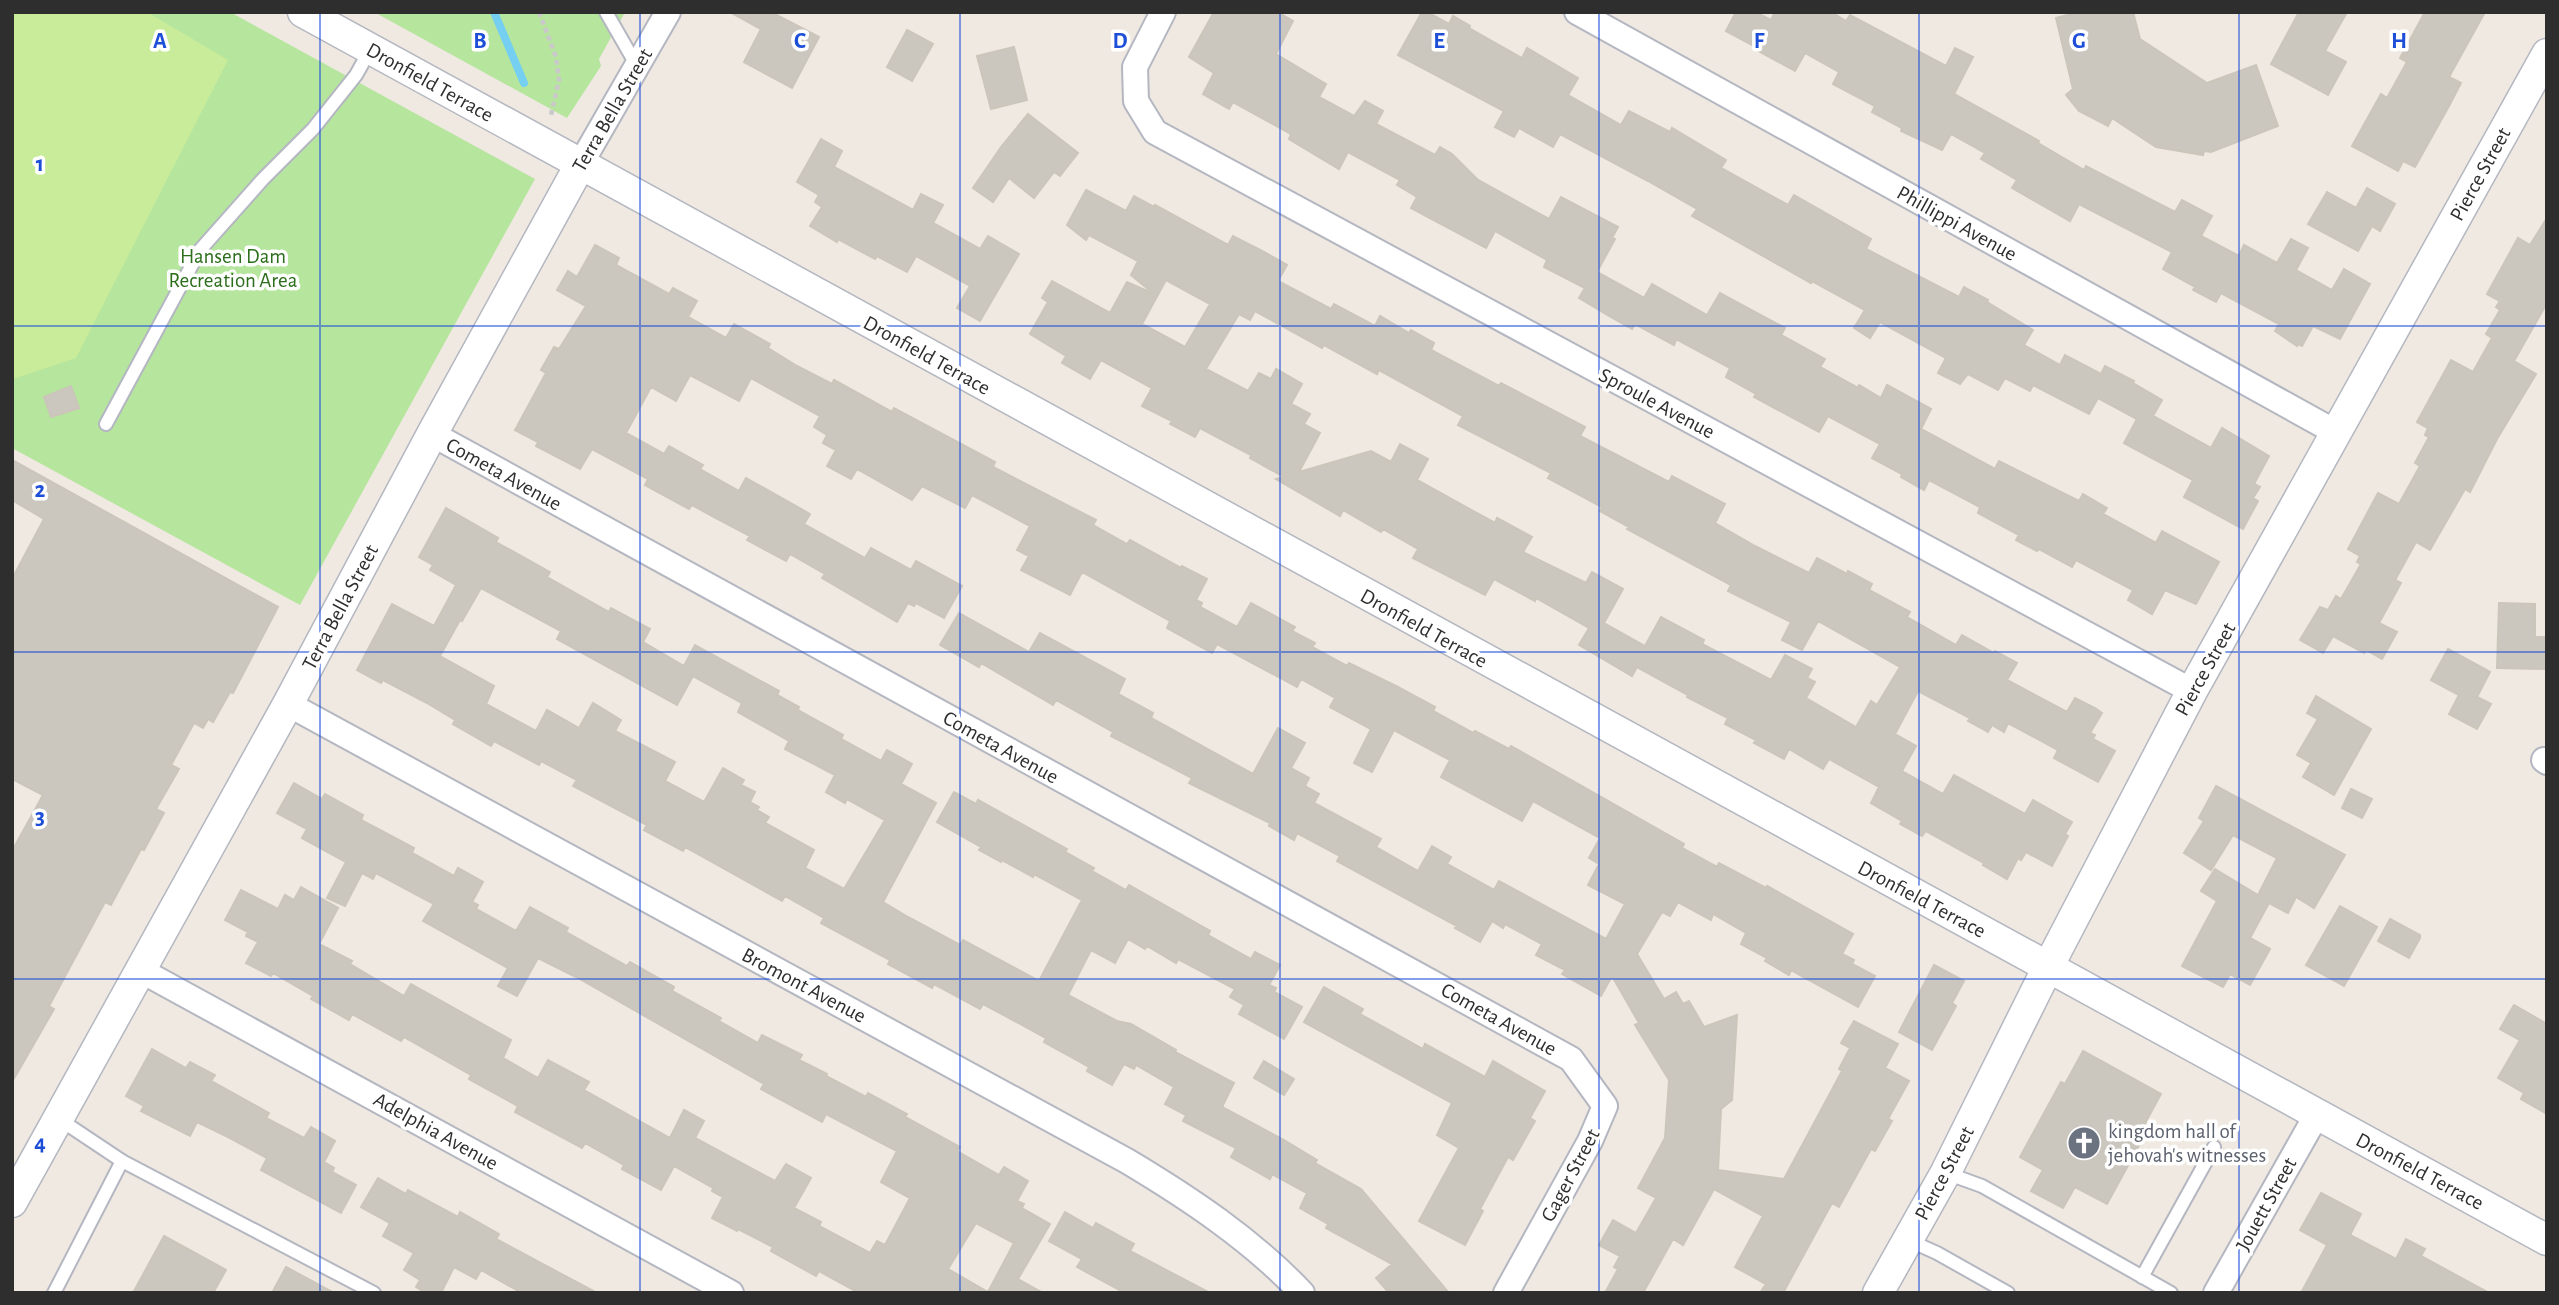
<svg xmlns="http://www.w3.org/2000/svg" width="2559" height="1305" viewBox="0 0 2559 1305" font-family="'Alegreya Sans',sans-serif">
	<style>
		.green { fill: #b6e59e }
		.pitch { fill: #c9ec9a }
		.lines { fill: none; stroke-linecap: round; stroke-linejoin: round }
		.stream { stroke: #75cff0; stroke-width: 8 }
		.building { fill: #cbc7bf; stroke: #cbc5ba; stroke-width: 2; fill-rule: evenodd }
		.service-casing { stroke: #b4b7c1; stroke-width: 16 }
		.minor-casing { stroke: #b4b7c1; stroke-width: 28 }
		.tertiary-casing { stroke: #b4b7c1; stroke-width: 33 }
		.path { stroke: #c9c9c9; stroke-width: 4.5; stroke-dasharray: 5 3.5; stroke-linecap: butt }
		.service { stroke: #fff; stroke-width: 12 }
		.minor { stroke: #fff; stroke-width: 24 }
		.tertiary { stroke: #fff; stroke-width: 30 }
		.grid { fill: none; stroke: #1d4ed8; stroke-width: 2; stroke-opacity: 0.55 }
		.labels { text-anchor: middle; stroke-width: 7; stroke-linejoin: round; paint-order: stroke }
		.street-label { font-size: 21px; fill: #2e2e2e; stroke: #fff }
		.park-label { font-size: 21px; fill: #2c6e1b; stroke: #fff }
		.worship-label { font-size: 21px; fill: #5b616d; stroke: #fff; text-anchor: start }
		.grid-label { font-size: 23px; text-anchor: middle; font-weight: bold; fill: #1d4ed8; stroke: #fff; stroke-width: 7; stroke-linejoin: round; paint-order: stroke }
	</style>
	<rect width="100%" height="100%" fill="#efe9e1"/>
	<g class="green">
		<polygon points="12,12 230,12 535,179 300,605 12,448"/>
		<polygon points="374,12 627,12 624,14 599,59 601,66 567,118"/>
	</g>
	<polygon class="pitch" points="12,12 147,12 228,60 76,358 16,378 12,377"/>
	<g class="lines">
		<polyline class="stream" points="494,12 524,83"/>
	</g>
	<g class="building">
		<polygon points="730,12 771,12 819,37 792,88 744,62 761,29"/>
		<polygon points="1214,12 1277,12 1293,21 1276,54 1326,84 1319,97 1354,116 1365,101 1383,111 1376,124 1435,155 1440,147 1452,154 1478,180 1549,219 1561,197 1618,227 1612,238 1615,239 1597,272 1644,298 1652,284 1707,315 1720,293 1785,328 1781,335 1825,359 1820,367 1858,388 1859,385 1881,398 1887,385 1931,409 1921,429 1995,469 1999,461 2079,501 2083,494 2107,508 2103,514 2156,543 2162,531 2219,562 2196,604 2165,590 2152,614 2128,600 2133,590 2076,560 2072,567 2039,549 2037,551 2016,540 2019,535 1978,513 1980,507 1929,480 1924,490 1901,477 1902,474 1872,458 1880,444 1828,416 1819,432 1754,397 1756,394 1726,377 1730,368 1678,340 1676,340 1674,345 1635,324 1632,329 1609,316 1579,298 1585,288 1544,267 1547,260 1495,231 1486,248 1411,208 1417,197 1397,185 1400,180 1348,152 1339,169 1289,139 1291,134 1233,102 1229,109 1203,94 1214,73 1189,57"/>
		<polygon points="1422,12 1427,12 1449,24 1453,16 1470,26 1469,28 1522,58 1527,48 1578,78 1568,95 1621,125 1629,111 1670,132 1672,128 1726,160 1721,168 1788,205 1794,195 1871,239 1866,249 1959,297 1964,287 1988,300 1987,302 2033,330 2024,345 2060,365 2065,355 2101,374 2105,366 2134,381 2133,383 2162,400 2153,416 2211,448 2222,428 2269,456 2254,484 2260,487 2253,498 2258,501 2243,529 2184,497 2193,480 2124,443 2137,419 2098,398 2089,414 2033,385 2030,391 2005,378 1998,390 1968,374 1960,384 1938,373 1946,358 1880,322 1870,338 1854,328 1865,310 1812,281 1811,283 1692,216 1697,209 1648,181 1560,134 1553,147 1519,128 1514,137 1495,127 1504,111 1398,55"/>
		<polygon points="1736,12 1755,12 1771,20 1775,12 1831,12 1846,21 1850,15 1946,66 1955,48 1973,57 1954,94 2039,141 2038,143 2084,170 2086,166 2175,212 2182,200 2212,216 2201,236 2239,256 2244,245 2277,263 2291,239 2308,248 2296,270 2332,290 2344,269 2370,284 2340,339 2313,326 2302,346 2298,344 2297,346 2275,331 2279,324 2221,293 2216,302 2193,290 2195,287 2163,269 2172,252 2079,204 2070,221 2012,188 2017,180 1981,159 1985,153 1951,134 1942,150 1901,131 1902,128 1872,112 1875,106 1833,84 1839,72 1805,53 1795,71 1755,49 1756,47 1726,31"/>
		<polygon points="2079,12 2133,12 2140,39 2207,83 2256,65 2278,126 2211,152 2204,151 2203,155 2156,147 2112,118 2108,126 2079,111 2066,95 2073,89 2056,18"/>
		<polygon points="2299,12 2347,12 2325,51 2346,62 2328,95 2271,64"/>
		<polygon points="2425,12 2485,12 2449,77 2461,83 2449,106 2415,167 2403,161 2398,171 2352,146 2381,94 2387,98 2407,62 2400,58"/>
		<polygon points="907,30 933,44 912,81 887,67"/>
		<polygon points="1014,47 1027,100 991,109 977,56"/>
		<polygon points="1028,114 1078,153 1060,176 1054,172 1034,198 1009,178 993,202 973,188 1001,147"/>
		<polygon points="821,139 842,151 834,167 913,210 921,194 943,205 933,223 980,249 988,236 1019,254 980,321 957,308 970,286 916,256 907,272 877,256 875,259 838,239 837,242 810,226 822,207 815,202 819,195 797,182"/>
		<polygon points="2367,188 2395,204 2380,231 2372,226 2358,251 2308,224 2327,192 2356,208"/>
		<path d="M1086 190 1126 211 1134 196 1154 207 1155 205 1228 245 1233 236 1264 252 1287 265 1278 281 1331 309 1334 304 1375 326 1380 316 1409 333 1411 330 1434 343 1431 350 1499 386 1501 383 1585 427 1580 436 1669 482 1672 476 1725 504 1715 523 1755 546 1809 573 1817 558 1847 574 1848 571 1872 584 1869 590 1910 612 1907 617 1956 645 1962 635 1994 653 1995 651 2017 663 2007 680 2067 712 2075 698 2095 708 2102 713 2090 733 2095 735 2093 739 2115 751 2098 782 2054 758 2058 750 2008 723 2004 732 1992 725 1988 732 1968 721 1970 718 1918 691 1895 734 1916 746 1902 771 1943 794 1954 775 2025 814 2033 800 2072 822 2065 834 2068 836 2052 866 2026 852 2021 860 2018 858 2007 879 1983 865 1984 863 1926 831 1922 836 1900 824 1902 821 1871 803 1879 787 1829 759 1823 769 1789 749 1784 759 1754 743 1756 740 1725 724 1728 718 1687 697 1688 695 1637 667 1632 676 1579 645 1589 628 1536 598 1535 601 1494 579 1485 595 1413 558 1418 549 1383 529 1381 532 1343 510 1340 516 1276 479 1284 477 1250 458 1251 455 1200 428 1195 437 1170 424 1172 421 1142 406 1152 388 1101 360 1090 379 1062 363 1066 356 1030 334 1048 302 1042 298 1052 281 1110 313 1127 282 1154 294 1131 275 1138 261 1089 235 1086 240 1067 225ZM1166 280 1210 304 1185 347 1142 324ZM1255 311 1322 348 1324 345 1377 374 1379 370 1463 416 1458 425 1551 473 1548 478 1602 507 1600 511 1629 527 1627 529 1731 585 1728 591 1791 622 1782 640 1802 650 1818 621 1900 667 1877 705 1871 701 1856 727 1806 698 1815 682 1807 678 1812 669 1785 655 1771 680 1702 644 1704 640 1661 617 1645 646 1604 623 1623 589 1592 572 1586 583 1523 552 1532 537 1497 518 1495 523 1417 480 1428 459 1400 444 1391 462 1371 451 1299 472 1320 433 1304 424 1310 414 1291 404 1302 384 1276 369 1271 379 1259 373 1248 391 1206 369 1239 314 1250 320Z"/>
		<polygon points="2547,218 2547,303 2514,361 2536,374 2497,439 2470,492 2465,489 2430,550 2416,542 2395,580 2401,583 2379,623 2397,632 2382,659 2366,650 2364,653 2333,636 2323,653 2300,640 2320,607 2328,610 2336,596 2341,599 2361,564 2357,562 2360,556 2348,549 2378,493 2399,504 2420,466 2415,463 2429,437 2425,435 2428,428 2417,422 2451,360 2473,372 2492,338 2486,334 2500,310 2496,307 2500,301 2487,294 2518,238 2530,245"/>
		<polygon points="595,245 619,258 616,265 669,294 673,288 697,301 688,317 726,338 734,324 770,344 768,348 797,366 832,384 834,380 892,412 894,408 995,462 993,467 1096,520 1093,525 1127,544 1130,540 1181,568 1182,566 1207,579 1196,600 1202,603 1200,607 1237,627 1251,603 1295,627 1292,631 1315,643 1312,647 1347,666 1349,663 1396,686 1435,707 1433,711 1473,733 1475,731 1509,749 1511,746 1684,844 1682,848 1717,867 1719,863 1766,888 1767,886 1853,934 1842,954 1854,960 1852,964 1875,976 1858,1007 1791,970 1789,975 1765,961 1767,958 1741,944 1746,933 1713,914 1711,920 1678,902 1670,916 1662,912 1637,954 1664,999 1676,992 1683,1004 1689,1001 1704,1027 1737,1015 1732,1100 1721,1109 1718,1170 1784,1179 1842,1071 1839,1069 1850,1048 1841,1043 1854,1021 1898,1044 1885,1068 1909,1081 1888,1119 1892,1121 1875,1151 1871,1149 1839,1207 1832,1203 1783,1293 1760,1293 1766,1284 1735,1267 1763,1216 1714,1189 1683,1245 1673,1239 1643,1293 1605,1293 1618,1269 1614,1267 1620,1256 1599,1245 1613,1220 1636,1233 1656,1198 1638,1188 1665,1138 1669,1080 1635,1025 1639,1023 1612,976 1601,996 1562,974 1565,970 1536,955 1542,944 1505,924 1503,928 1492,921 1480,942 1455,928 1457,926 1337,861 1340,856 1297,833 1294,840 1269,826 1270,823 1189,783 1192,778 1111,736 1113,732 1056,700 1053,705 981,663 979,667 940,645 959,613 1029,652 1040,633 1125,679 1118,694 1153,713 1151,718 1253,774 1278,728 1305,743 1291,768 1309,778 1305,786 1319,794 1314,803 1381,839 1376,847 1418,871 1432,846 1451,857 1447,864 1494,890 1499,881 1606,939 1625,904 1588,885 1599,864 1589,858 1600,838 1533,801 1522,821 1441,777 1450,760 1394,730 1372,772 1354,763 1371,729 1330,707 1335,698 1301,679 1297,687 1217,644 1212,653 1167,628 1170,621 1082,572 1070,595 1021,570 1029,556 1017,550 1030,526 972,495 965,508 922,486 912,500 857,469 851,479 827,466 836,450 823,443 827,435 814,427 820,416 751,378 739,401 690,375 676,401 651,387 626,433 664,454 669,446 703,465 700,469 739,491 746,478 810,514 804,524 865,558 871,548 911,570 916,561 962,586 944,618 916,603 914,606 908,603 897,622 822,578 825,574 790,554 786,561 747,540 750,536 714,517 692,505 689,509 645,485 648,479 592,449 580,469 536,446 538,442 515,430 546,373 541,370 554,347 559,349 586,306 557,290 568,271 577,277"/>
		<polygon points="71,386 79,408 51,417 44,397"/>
		<polygon points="12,460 278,607 233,693 230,692 213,722 208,719 203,728 194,723 171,765 179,769 156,809 164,813 144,850 141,849 111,905 105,902 49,1006 54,1009 12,1082 12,851 43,795 12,779 12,579 44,519 12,500"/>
		<path d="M446 508 498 538 496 542 550 572 547 577 609 612 611 608 650 629 643 642 684 666 695 645 779 691 777 695 799 707 798 710 843 735 841 739 881 761 887 750 912 764 901 784 936 803 883 902 908 917 960 945 963 940 1039 981 1082 900 1034 874 1033 877 1002 860 1001 862 979 850 981 847 937 822 954 792 976 804 978 800 1067 849 1065 852 1094 868 1092 871 1126 890 1129 885 1168 907 1210 931 1208 935 1251 959 1255 952 1280 965 1269 985 1276 988 1274 992 1302 1007 1284 1039 1239 1014 1244 1005 1230 997 1235 989 1178 959 1176 963 1147 946 1145 949 1128 939 1115 963 1091 950 1068 995 1117 1021 1131 1024 1176 1050 1175 1052 1234 1083 1222 1107 1284 1140 1317 1160 1315 1163 1361 1189 1449 1293H1389L1376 1278 1392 1264 1326 1228 1328 1224 1300 1208 1307 1193 1272 1174 1270 1179 1231 1157 1236 1148 1183 1121 1186 1115 1165 1104 1174 1087 1136 1065 1134 1069 1124 1064 1112 1085 1087 1071 1089 1067 1044 1042 1046 1038 1011 1019 983 1004 980 1009 934 984 932 988 888 964 890 960 821 923 824 918 785 896 782 901 685 847 683 851 644 830 647 825 573 786 577 780 541 761 539 765 494 741 491 746 453 724 455 720 427 703 383 680 381 683 357 670 392 604 434 626 456 585 430 570 433 565 419 557ZM481 588 561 631 557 639 677 705 693 676 742 703 738 712 789 741 785 749 835 775 826 792 845 803 847 799 885 820 844 889 805 868 814 850 765 823 769 817 757 810 759 807 750 802 755 792 741 785 744 780 723 768 704 802 665 781 675 762 615 731 621 720 593 703 579 728 547 710 536 731 486 704 494 686 440 656 460 620 462 621Z"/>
		<polygon points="2499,603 2535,604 2535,637 2547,637 2547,669 2497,668"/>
		<polygon points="2448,649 2490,672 2477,697 2491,704 2477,729 2449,714 2459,695 2431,680"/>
		<polygon points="2316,696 2371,729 2334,795 2303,777 2311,763 2297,755 2318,719 2307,713"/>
		<path d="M294 783 322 799 325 794 363 815 361 820 414 848 412 853 454 876 458 868 483 882 472 902 478 905 476 909 516 931 530 907 568 928 566 932 627 966 630 962 674 987 672 991 721 1018 719 1021 758 1043 762 1035 802 1055 799 1060 827 1074 826 1076 866 1097 868 1093 907 1114 905 1117 960 1147 957 1151 999 1175 1004 1167 1028 1181 1017 1201 1024 1204 1022 1208 1050 1224 1018 1279 1043 1293H859L819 1271 816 1276 771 1251 773 1247 738 1229 737 1231 712 1218 723 1197 712 1191 713 1188 674 1166 661 1190 622 1169 624 1165 585 1143 582 1148 515 1112 518 1106 469 1079 471 1075 432 1053 404 1037 401 1041 352 1014 349 1020 311 999 313 996 273 973 271 976 246 963 258 942 246 936 248 932 225 920 241 890 278 909 285 895 294 900 301 887 338 908 319 944 352 961 350 964 404 996 411 984 511 1040 503 1058 538 1078 548 1060 589 1082 584 1090 670 1138 684 1110 704 1121 695 1138 775 1181 786 1164 811 1178 794 1208 821 1222 819 1226 870 1253 877 1241 885 1245 910 1198 881 1182 897 1151 826 1114 822 1122 761 1089 764 1084 578 978 538 958 517 996 498 986 508 968 423 921 434 904 376 873 373 879 362 873 345 906 327 898 346 862 302 838 307 829 277 813ZM976 1223 1014 1243 988 1292 948 1269Z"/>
		<polygon points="2216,786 2345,855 2314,908 2296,897 2288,913 2269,903 2250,938 2270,949 2250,985 2230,974 2223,987 2182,966 2217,901 2201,891 2215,869 2258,895 2277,858 2233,835 2211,870 2184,853 2204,821 2199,818"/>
		<polygon points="2351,789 2372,799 2362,818 2342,808"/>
		<polygon points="2340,906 2377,927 2344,986 2306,965"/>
		<polygon points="2390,919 2420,935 2420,938 2409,958 2378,941"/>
		<polygon points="1934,965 1964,981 1952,1003 1956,1006 1932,1050 1899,1032"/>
		<polygon points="1324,987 1363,1009 1360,1014 1423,1049 1425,1044 1485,1077 1493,1061 1545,1091 1530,1118 1535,1121 1513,1160 1508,1157 1480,1209 1483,1211 1465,1245 1419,1221 1459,1148 1437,1135 1452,1103 1304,1022"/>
		<polygon points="2514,1005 2547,1024 2547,1114 2521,1099 2524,1093 2498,1078 2520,1040 2500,1029"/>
		<polygon points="152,1049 186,1068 190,1062 215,1075 211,1081 269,1113 266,1118 304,1138 311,1127 335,1141 324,1162 334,1168 332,1172 356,1185 341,1213 261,1170 267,1158 228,1137 197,1122 190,1136 141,1111 144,1106 126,1096"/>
		<polygon points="2083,1051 2161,1094 2143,1127 2148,1129 2107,1204 2075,1187 2063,1208 2031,1191 2043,1170 2020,1157 2061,1082 2065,1084"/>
		<polygon points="1264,1061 1294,1079 1284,1095 1254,1078"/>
		<polygon points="378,1178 406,1194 408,1190 458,1217 460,1212 499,1234 496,1239 597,1293 522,1293 481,1270 476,1279 454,1267 441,1293 426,1293 416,1287 420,1280 404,1270 414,1253 383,1236 390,1223 361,1207"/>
		<polygon points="2321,1193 2361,1214 2350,1235 2396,1259 2406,1239 2425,1249 2421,1256 2489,1293 2301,1293 2327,1245 2300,1230"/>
		<polygon points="1065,1212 1093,1228 1096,1223 1134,1244 1130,1251 1210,1293 1125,1293 1077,1267 1082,1259 1049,1241"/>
		<polygon points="164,1236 226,1270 213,1293 133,1293"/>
		<polygon points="286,1267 334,1293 272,1293"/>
	</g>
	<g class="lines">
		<defs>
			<g id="service">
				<polyline points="606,12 637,66"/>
				<polyline points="106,424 200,250 263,179 313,129 356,75 370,50"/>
				<polyline points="122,1161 374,1293"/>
				<polyline points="1946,1173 1982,1186 2171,1293"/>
				<polyline points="1908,1240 1937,1253 2008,1293"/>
				<polyline points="2142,1277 2214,1147"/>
				<polyline points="54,1293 122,1161 59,1119"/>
			</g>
			<g id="minor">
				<polyline points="1163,12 1135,67 1136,101 1155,132 2192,691"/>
				<polyline points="1577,12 2337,433"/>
				<polyline points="580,165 668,12"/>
				<polyline points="432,434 1571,1059 1605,1106 1590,1141 1506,1293"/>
				<path d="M288 704 1127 1161C1189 1198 1252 1240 1302 1293"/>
				<polyline points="2544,760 2547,762"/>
				<polyline points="140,970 731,1293"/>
				<polyline points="2216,1293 2316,1116"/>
			</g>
			<g id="tertiary">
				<polyline points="303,12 2547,1240"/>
				<polyline points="12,1202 288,704 432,434 580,165"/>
				<polyline points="1878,1293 1946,1172 2048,967 2192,691 2547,54"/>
			</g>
		</defs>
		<use href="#service" class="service-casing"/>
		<use href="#minor" class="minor-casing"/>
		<use href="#tertiary" class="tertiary-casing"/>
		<polyline class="path" points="539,12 556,57 559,80 551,115"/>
		<use href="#service" class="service"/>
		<use href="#minor" class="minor"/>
		<use href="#tertiary" class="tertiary"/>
	</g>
	<path class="grid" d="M320 12V1293M640 12V1293M960 12V1293M1280 12V1293M1599 12V1293M1919 12V1293M2239 12V1293M12 326H2547M12 652H2547M12 979H2547"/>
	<defs>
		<symbol id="church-disc" viewBox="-11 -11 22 22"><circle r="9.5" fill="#6b7280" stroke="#fff"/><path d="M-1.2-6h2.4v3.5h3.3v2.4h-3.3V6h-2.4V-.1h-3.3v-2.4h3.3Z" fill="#fff"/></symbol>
	</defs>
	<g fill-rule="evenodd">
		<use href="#church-disc" x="2065" y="1124" width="38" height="38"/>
	</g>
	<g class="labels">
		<g class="street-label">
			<text transform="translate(430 82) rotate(29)" y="7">Dronfield Terrace</text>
			<text transform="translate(612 110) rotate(-60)" y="7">Terra Bella Street</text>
			<text transform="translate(2480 174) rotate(-61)" y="7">Pierce Street</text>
			<text transform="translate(1957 223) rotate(29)" y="7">Phillippi Avenue</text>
			<text transform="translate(927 355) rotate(29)" y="7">Dronfield Terrace</text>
			<text transform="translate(1657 403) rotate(28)" y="7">Sproule Avenue</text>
			<text transform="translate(504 474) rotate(29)" y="7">Cometa Avenue</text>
			<text transform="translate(340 607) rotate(-62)" y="7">Terra Bella Street</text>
			<text transform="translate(1424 628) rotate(29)" y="7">Dronfield Terrace</text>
			<text transform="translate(2205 669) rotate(-61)" y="7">Pierce Street</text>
			<text transform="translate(1001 747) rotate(29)" y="7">Cometa Avenue</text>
			<text transform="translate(1922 899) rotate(28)" y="7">Dronfield Terrace</text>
			<text transform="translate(804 985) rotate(28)" y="7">Bromont Avenue</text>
			<text transform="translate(1499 1019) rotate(29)" y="7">Cometa Avenue</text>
			<text transform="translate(436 1131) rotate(29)" y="7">Adelphia Avenue</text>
			<text transform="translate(2420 1171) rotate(28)" y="7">Dronfield Terrace</text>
			<text transform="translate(1944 1173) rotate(-62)" y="7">Pierce Street</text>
			<text transform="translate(1570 1175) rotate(-62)" y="7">Gager Street</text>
			<text transform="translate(2266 1204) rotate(-61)" y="7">Jouett Street</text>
		</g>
		<g class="park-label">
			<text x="233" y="263">Hansen Dam<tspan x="233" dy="24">Recreation Area</tspan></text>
		</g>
		<g class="worship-label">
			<text x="2108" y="1138">kingdom hall of<tspan x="2108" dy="24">jehovah's witnesses</tspan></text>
		</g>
	</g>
	<g class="grid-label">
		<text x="160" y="48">A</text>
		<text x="480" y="48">B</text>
		<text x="800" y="48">C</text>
		<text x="1120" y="48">D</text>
		<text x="1439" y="48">E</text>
		<text x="1759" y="48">F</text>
		<text x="2079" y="48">G</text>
		<text x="2399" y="48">H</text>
		<text x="40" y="171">1</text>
		<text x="40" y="497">2</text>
		<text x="40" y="824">3</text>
		<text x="40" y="1150">4</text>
	</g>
	<rect width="2559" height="1305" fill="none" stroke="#2e2e2e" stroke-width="28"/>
</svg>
